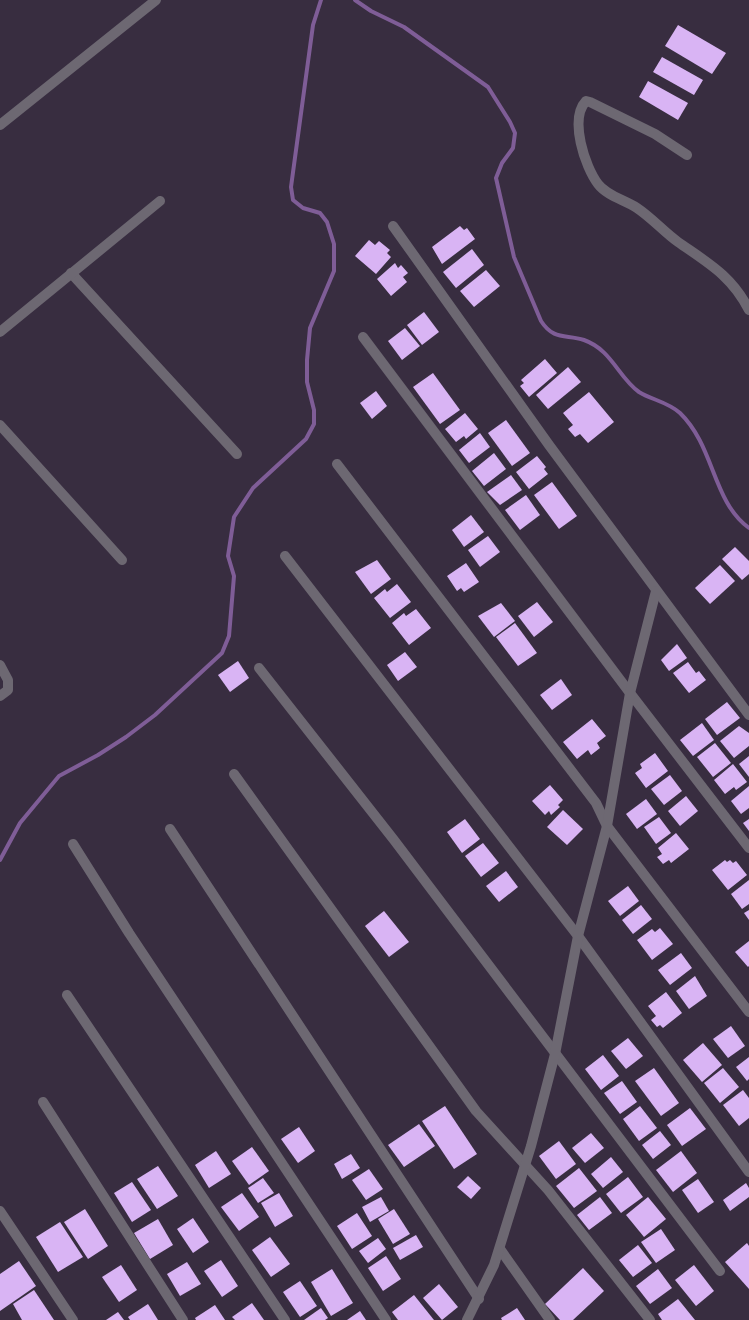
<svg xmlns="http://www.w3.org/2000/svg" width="749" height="1320" viewBox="0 0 749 1320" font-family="Raleway,sans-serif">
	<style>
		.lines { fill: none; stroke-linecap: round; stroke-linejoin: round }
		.stream { stroke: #7f5d97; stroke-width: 4 }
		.building { fill: #d9b4f4 }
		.minor { stroke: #6d6872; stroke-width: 10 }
	</style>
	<rect width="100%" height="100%" fill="#382d40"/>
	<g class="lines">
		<g class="stream">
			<path d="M355 0 371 11 404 27 488 87 510 122 515 133 513 148 502 163 496 178 514 257 541 321C554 341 566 334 584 340 612 350 618 377 639 392 652 400 668 402 680 413 715 447 712 501 749 528"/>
			<polyline points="0,860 20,823 59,776 98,755 126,737 155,715 222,653 229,636 234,576 228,556 234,517 253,488 306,439 314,424 314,410 307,382 307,360 310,328 334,271 334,244 327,222 320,213 303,208 293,200 291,187 313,25 321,0"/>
		</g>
	</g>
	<g class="building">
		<polygon points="678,25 726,53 712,74 665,46"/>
		<polygon points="662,57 703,80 694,95 653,72"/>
		<polygon points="648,81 688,103 678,120 639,97"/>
		<polygon points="460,226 464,230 467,228 475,239 442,264 432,247"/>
		<polygon points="369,240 375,245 379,241 390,250 387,253 391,257 376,274 355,256"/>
		<polygon points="472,249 484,265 456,288 443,272"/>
		<polygon points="395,263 398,268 401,265 408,273 403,277 407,282 391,296 377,279"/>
		<polygon points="486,270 500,286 474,307 460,291"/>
		<polygon points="424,312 439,332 422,345 407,325"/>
		<polygon points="405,328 420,346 402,360 388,341"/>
		<polygon points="545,359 557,373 529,397 520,386 524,383 521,380"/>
		<polygon points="568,367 581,382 548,409 536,395"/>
		<polygon points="433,373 460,410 440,424 413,387"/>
		<polygon points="376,391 387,406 372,419 360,403"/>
		<polygon points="589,392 614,422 588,443 580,434 575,437 568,429 573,425 563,413"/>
		<polygon points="465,413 478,429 466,439 464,436 456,442 445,429"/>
		<polygon points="506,420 530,453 512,466 488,433"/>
		<polygon points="480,433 490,447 469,463 459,450"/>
		<polygon points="494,453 506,469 484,486 472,471"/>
		<polygon points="537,456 546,467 544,469 548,474 529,489 516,472"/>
		<polygon points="511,475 522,490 500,505 487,492"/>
		<polygon points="552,482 577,516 559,529 534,495"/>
		<polygon points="526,495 540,515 520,530 505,510"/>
		<polygon points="471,515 484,532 464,547 452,530"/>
		<polygon points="488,536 500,552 480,567 468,550"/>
		<polygon points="735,547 749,561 749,574 742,580 722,559"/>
		<polygon points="377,560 391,579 371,594 355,572"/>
		<polygon points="466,563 479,582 464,592 461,588 457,591 447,576"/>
		<polygon points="720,565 735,581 710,604 695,588"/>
		<polygon points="397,584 411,602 390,618 374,598 385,589 387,592"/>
		<polygon points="537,602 553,622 534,637 518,616"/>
		<polygon points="501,603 515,621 494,637 478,616"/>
		<polygon points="416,609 431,628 409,645 392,623 404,613 406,616"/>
		<polygon points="515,623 537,653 518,666 496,637"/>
		<polygon points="677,644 687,658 669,671 661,660"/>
		<polygon points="405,652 417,667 398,681 387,665"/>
		<polygon points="238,661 249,678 230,692 218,675"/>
		<polygon points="688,662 696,673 699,671 706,680 689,693 673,673"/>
		<polygon points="561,679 572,695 552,710 540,695"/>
		<polygon points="727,702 740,718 717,735 705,719"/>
		<polygon points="592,719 606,736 597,743 600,748 591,755 588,750 577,759 563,742"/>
		<polygon points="702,723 714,740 693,756 680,740"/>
		<polygon points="739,726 749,733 749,746 734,758 720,741"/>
		<polygon points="715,743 731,763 713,777 697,757"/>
		<polygon points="655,753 668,771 646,788 635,773 642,768 640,764"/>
		<polygon points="749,756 749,777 739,764"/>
		<polygon points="733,764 747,782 736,790 734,787 725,794 714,780"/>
		<polygon points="670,775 682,791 664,805 651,789"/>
		<polygon points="550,785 563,800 558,805 560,807 551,815 549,811 545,815 532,801"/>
		<polygon points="749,786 749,808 741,814 731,801"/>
		<polygon points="686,796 698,811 680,826 668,811"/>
		<polygon points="646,799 657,814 637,829 626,814"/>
		<polygon points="563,810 583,829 567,845 547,827"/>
		<polygon points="659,817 671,833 656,844 644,827"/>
		<polygon points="465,819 480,839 462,853 447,832"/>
		<polygon points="749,819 749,831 743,823"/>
		<polygon points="676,833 689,849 671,863 669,860 663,864 657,857 662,854 658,848"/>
		<polygon points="483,843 499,863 481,877 465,856"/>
		<polygon points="725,860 727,862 730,860 733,863 736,861 747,875 728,890 712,870"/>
		<polygon points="506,871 518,887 499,902 486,886"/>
		<polygon points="749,880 749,904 742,909 731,894"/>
		<polygon points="628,886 639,901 620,916 608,901"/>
		<polygon points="641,905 652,919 633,934 622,920"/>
		<polygon points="749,910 749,920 744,913"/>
		<polygon points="384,911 409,942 389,957 365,926"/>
		<polygon points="660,928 673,944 652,960 637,940 652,929 655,932"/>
		<polygon points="749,941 749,966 748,967 735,952"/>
		<polygon points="681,953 692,968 670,985 658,970"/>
		<polygon points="695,976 707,996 689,1009 676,991"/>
		<polygon points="666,992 682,1013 663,1028 660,1025 657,1027 651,1020 656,1016 648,1006"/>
		<polygon points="731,1026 745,1046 728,1058 713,1039"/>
		<polygon points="628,1038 643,1056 626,1069 611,1051"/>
		<polygon points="703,1043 722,1065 702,1082 683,1060"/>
		<polygon points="603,1055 619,1076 601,1090 585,1069"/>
		<polygon points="749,1057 749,1079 747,1081 736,1067"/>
		<polygon points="654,1068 679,1103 661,1116 635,1081"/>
		<polygon points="723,1068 739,1087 720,1103 704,1083"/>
		<polygon points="622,1081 637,1102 620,1114 604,1093"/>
		<polygon points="743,1090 749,1098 749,1118 739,1126 723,1105"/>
		<polygon points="445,1106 477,1154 454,1169 422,1121"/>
		<polygon points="640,1106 657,1128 639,1141 623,1119"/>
		<polygon points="690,1108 706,1129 682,1146 667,1125"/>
		<polygon points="419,1124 435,1146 404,1167 388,1145"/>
		<polygon points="299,1127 315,1151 298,1163 281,1139"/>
		<polygon points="660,1131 671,1145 653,1159 642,1145"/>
		<polygon points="591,1133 604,1148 585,1163 572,1148"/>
		<polygon points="559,1141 576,1164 556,1179 539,1156"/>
		<polygon points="252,1147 269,1171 249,1185 232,1161"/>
		<polygon points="216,1151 231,1174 209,1188 195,1165"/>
		<polygon points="681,1151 697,1173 673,1192 656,1170"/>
		<polygon points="351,1154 360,1168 342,1179 334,1164"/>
		<polygon points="611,1157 623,1172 603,1188 591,1174"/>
		<polygon points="158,1166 178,1196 157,1209 137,1179"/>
		<polygon points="579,1168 597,1191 574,1208 556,1186"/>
		<polygon points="369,1169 383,1189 366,1200 352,1180"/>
		<polygon points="468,1176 481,1188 471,1199 457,1187"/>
		<polygon points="628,1177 643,1197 621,1213 606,1194"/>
		<polygon points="263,1178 274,1193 258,1203 248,1188"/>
		<polygon points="698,1179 714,1202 698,1213 682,1190"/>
		<polygon points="132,1182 151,1210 132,1222 114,1193"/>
		<polygon points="746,1183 749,1188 749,1197 730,1211 723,1200"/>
		<polygon points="242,1193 259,1217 239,1231 221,1207"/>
		<polygon points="279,1193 293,1216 275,1227 261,1203"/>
		<polygon points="381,1197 389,1211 370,1222 362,1207"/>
		<polygon points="600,1197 612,1213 589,1230 577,1215"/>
		<polygon points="648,1197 666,1219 644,1237 626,1215"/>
		<polygon points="85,1209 108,1246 88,1259 64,1222"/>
		<polygon points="394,1209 410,1234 393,1244 378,1219"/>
		<polygon points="357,1213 372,1236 352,1249 337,1226"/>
		<polygon points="193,1218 209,1242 193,1253 177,1229"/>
		<polygon points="158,1219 173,1245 150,1259 134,1233"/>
		<polygon points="60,1222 83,1257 58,1272 36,1237"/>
		<polygon points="661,1229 675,1250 656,1263 641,1242"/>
		<polygon points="416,1235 423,1247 400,1260 393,1248"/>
		<polygon points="270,1237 290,1264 271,1277 252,1250"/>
		<polygon points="378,1238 386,1249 368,1263 359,1251"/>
		<polygon points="747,1243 749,1246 749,1289 725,1262"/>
		<polygon points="638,1245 652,1263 633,1277 619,1260"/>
		<polygon points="386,1256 401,1279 383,1291 368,1268"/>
		<polygon points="221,1260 238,1286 222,1297 204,1271"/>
		<polygon points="19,1261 36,1286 0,1311 0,1274"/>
		<polygon points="187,1262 201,1284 180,1296 167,1274"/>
		<polygon points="121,1265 137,1290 119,1302 102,1277"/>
		<polygon points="694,1265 714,1291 696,1306 675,1280"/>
		<polygon points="583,1268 604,1291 573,1320 560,1320 545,1304"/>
		<polygon points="332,1269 353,1303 331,1316 311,1282"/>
		<polygon points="658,1269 672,1288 650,1304 636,1286"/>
		<polygon points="300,1281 317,1306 300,1317 283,1292"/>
		<polygon points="439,1284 458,1307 442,1320 423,1298"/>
		<polygon points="34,1290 54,1320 22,1320 13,1304"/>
		<polygon points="414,1295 434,1320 398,1320 392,1312"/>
		<polygon points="678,1299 695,1320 662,1320 658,1314"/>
		<polygon points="252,1303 264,1320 235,1320 232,1317"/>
		<polygon points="148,1304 158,1320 130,1320 128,1317"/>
		<polygon points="215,1305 225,1320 196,1320 195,1318"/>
		<polygon points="321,1308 328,1318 325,1320 304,1320"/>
		<polygon points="517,1308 525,1320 502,1320 501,1318"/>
		<polygon points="360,1311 366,1320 347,1320"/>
		<polygon points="118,1312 124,1320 106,1320"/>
	</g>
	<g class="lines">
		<g class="minor">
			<polyline points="0,125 156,0"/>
			<path d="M687 155 655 134 590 102 586 101C569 119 585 167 598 184 607 196 625 200 637 208 652 218 664 232 678 242 708 263 732 276 749 310"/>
			<polyline points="393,226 549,445 749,715"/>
			<polyline points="71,273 237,454"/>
			<polyline points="0,332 160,201"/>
			<polyline points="363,337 630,693 749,848"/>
			<polyline points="0,425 122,560"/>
			<polyline points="337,464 596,803 607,826 749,1012"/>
			<polyline points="285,556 578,936 749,1172"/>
			<polyline points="0,665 8,680 8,690 0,696"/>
			<polyline points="259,668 394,840 720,1271"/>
			<polyline points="234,774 476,1111 548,1190 650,1320"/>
			<polyline points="170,829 479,1299"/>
			<polyline points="73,844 129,933 386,1320"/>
			<polyline points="67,995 285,1320"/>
			<polyline points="43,1102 183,1320"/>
			<polyline points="0,1211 73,1320"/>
			<polyline points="500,1249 550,1320"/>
			<polyline points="467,1320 494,1265 531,1146 555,1054 578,936 607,826 630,693 656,591"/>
		</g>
	</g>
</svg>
